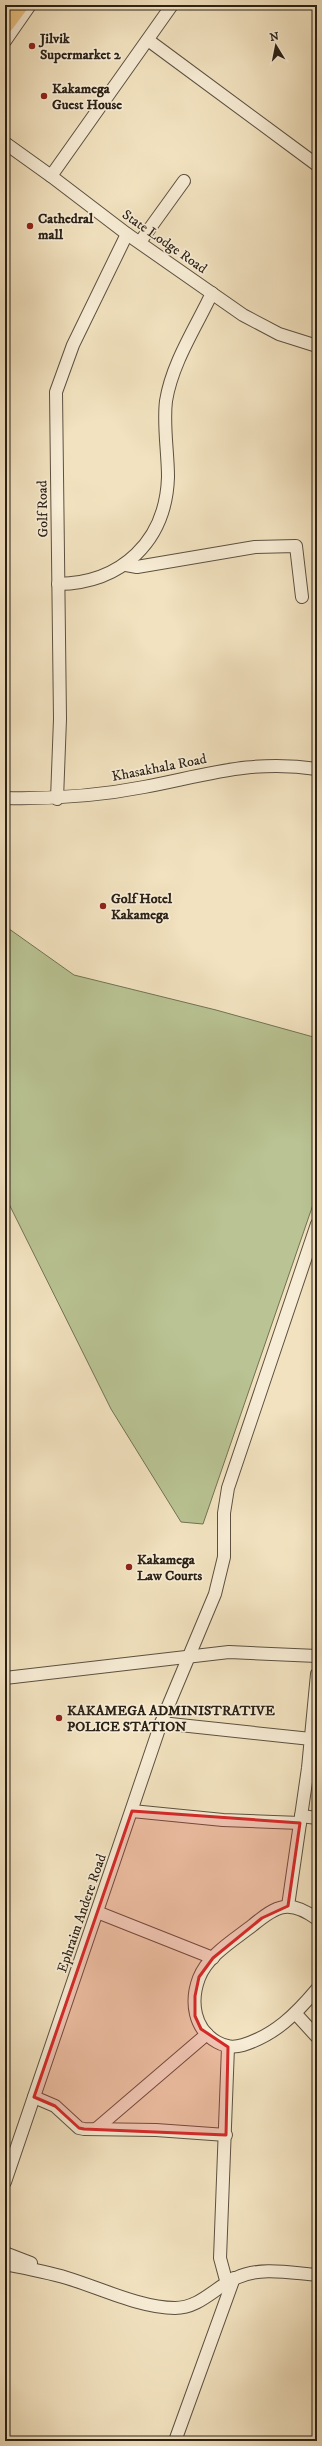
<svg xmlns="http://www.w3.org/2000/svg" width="322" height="2446" viewBox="0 0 322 2446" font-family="'IM FELL DW Pica',serif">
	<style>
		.green { fill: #b9c393; stroke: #727254 }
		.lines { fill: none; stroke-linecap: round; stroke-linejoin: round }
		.minor-casing { stroke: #5c5140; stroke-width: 14 }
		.highway-casing { stroke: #2a2116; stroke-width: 20 }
		.minor { stroke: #f7ecd5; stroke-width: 12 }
		.highway { stroke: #e9c180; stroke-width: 18 }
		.marked { fill: #d62828; fill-opacity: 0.2; stroke: #d62828; stroke-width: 3; stroke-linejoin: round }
		.poi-dot { fill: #8f2418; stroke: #f7ecd5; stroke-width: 1.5 }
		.labels { text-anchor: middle; stroke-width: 3.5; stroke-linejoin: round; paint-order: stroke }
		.poi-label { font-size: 14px; font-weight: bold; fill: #2a2116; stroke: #f7ecd5; text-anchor: start }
		.street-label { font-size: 14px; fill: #2a2116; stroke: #f7ecd5 }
	</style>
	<rect width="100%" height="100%" fill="#f2e2bf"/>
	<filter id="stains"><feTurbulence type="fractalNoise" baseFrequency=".005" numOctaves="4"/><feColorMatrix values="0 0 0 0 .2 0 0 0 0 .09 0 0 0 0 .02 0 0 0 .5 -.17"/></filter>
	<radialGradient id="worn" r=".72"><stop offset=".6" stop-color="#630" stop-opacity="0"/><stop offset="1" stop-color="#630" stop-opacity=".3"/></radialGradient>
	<polygon class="green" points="5,926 74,975 216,1010 317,1038 317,1193 203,1524 181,1522 111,1409 5,1196"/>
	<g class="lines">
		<defs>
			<g id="minor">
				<polyline points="5,6 6,5"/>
				<polyline points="148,40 317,165"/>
				<polyline points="5,41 30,5"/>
				<polyline points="5,143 51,176 127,234 243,315 279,334 317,346"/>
				<polyline points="51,176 172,5"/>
				<polyline points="140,242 184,181"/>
				<polyline points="126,565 137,567 255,547 296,546 302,597"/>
				<path d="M58 584C122 583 166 541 168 477 168 452 163 425 166 401 172 363 196 327 212 293"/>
				<path d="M5 798C52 799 98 796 144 787 207 775 252 759 317 769"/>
				<polyline points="57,799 60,719 56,392 73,345 127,234"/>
				<polyline points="5,1678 229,1652 317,1656"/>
				<polyline points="161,1723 311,1739"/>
				<polyline points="132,1811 223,1820 300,1823"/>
				<polyline points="301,1816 317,1818"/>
				<polyline points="288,1906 308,1768 317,1674"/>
				<polyline points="97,1912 213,1958"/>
				<path d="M317 1919C290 1899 277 1905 253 1925 234 1940 208 1955 199 1978 190 2002 194 2029 217 2042 226 2047 233 2048 243 2045 275 2035 296 2014 317 1989"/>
				<polyline points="296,2014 317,2037"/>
				<polyline points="34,2097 55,2106 79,2128 84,2129 156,2130 226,2135"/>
				<polyline points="96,2129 207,2034"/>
				<polyline points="5,2182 161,1723 215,1594 224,1557 224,1513 228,1488 317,1224"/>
				<polyline points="5,2253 31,2263"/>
				<path d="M5 2264C26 2268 47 2272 67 2278 100 2288 141 2308 175 2308 200 2308 215 2287 236 2278 261 2266 291 2273 317 2275"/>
				<polyline points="227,2284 220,2258 228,2047"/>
				<polyline points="175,2441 234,2278"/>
			</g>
			<polyline id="highway" points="5,24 19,5"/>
		</defs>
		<use href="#minor" class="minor-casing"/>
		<use href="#highway" class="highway-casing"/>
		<use href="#minor" class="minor"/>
		<use href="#highway" class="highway"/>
	</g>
	<path class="marked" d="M132 1811 300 1823 288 1906 262 1918 213 1958 199 1977 195 1996V2016L201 2029 228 2047 226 2135 84 2129 79 2128 55 2106 34 2097Z"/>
	<g class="poi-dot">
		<circle cx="32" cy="46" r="4"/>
		<circle cx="44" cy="96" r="4"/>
		<circle cx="30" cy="226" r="4"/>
		<circle cx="103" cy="906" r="4"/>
		<circle cx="129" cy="1567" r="4"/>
		<circle cx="59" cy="1718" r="4"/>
	</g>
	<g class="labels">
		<g class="poi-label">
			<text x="40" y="43">Jilvik<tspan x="40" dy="16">Supermarket 2</tspan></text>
			<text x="52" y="93">Kakamega<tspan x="52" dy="16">Guest House</tspan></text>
			<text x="38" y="223">Cathedral<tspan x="38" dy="16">mall</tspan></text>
			<text x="111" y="903">Golf Hotel<tspan x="111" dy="16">Kakamega</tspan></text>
			<text x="137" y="1564">Kakamega<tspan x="137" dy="16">Law Courts</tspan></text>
			<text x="67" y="1715">KAKAMEGA ADMINISTRATIVE<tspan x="67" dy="16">POLICE STATION</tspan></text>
		</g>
		<g class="street-label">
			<text transform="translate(165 241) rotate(35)" y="5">State Lodge Road</text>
			<text transform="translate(42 509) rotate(-91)" y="5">Golf Road</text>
			<text transform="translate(159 767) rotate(-11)" y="5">Khasakhala Road</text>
			<text transform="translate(81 1913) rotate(-71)" y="5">Ephraim Andere Road</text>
		</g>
	</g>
	<rect width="322" height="2446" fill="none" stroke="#f2e2bf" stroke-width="20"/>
	<rect x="6" y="6" width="310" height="2434" fill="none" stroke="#2a2116" stroke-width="2"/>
	<rect x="10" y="10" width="302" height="2426" fill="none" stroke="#2a2116"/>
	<g transform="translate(276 46) rotate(350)" stroke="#f7ecd5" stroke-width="3" paint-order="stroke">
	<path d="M0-3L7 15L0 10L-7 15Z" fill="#2a2116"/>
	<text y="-6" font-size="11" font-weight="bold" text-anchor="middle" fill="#2a2116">N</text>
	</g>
	<rect width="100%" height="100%" filter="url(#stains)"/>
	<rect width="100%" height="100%" fill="url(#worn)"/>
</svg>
